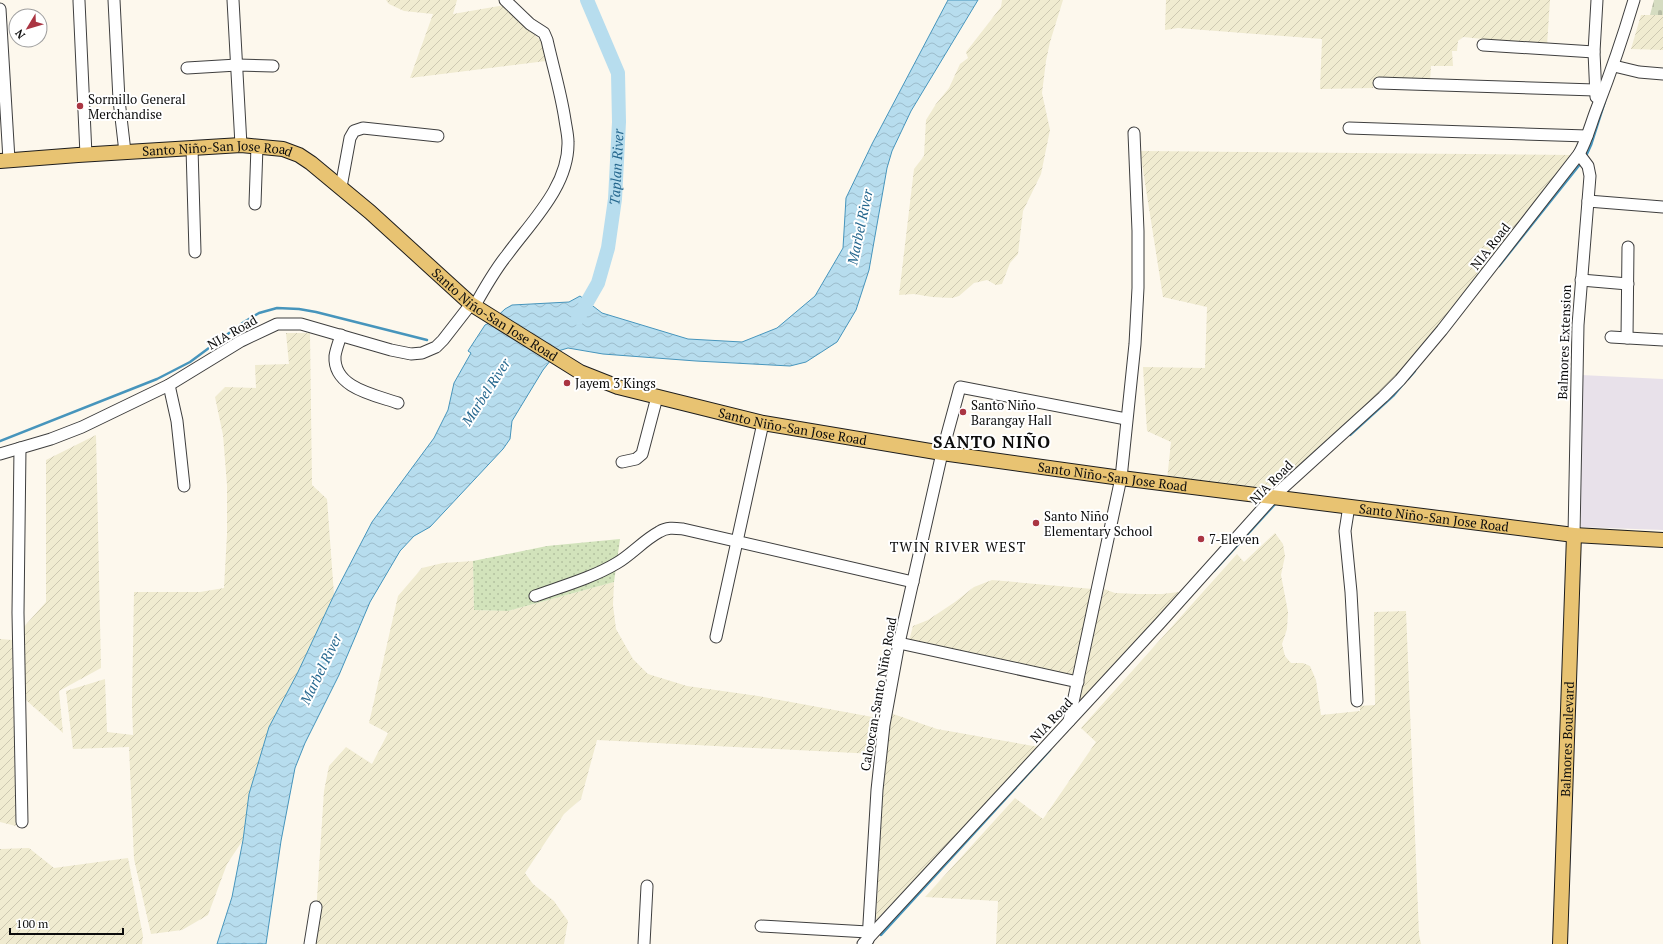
<svg xmlns="http://www.w3.org/2000/svg" width="1663" height="944" viewBox="0 0 1663 944" font-family="'PT Serif',serif">
	<style>
		.industrial { fill: #e8e1ea }
		.farmland { fill: url(#farmland-furrows) }
		.grass { fill: url(#grass-dots) }
		.cemetery { fill: url(#cemetery-stones) }
		.water { fill: url(#water-waves); stroke: #4795bc }
		.lines { fill: none; stroke-linecap: round; stroke-linejoin: round }
		.stream { stroke: #4795bc; stroke-width: 2.5 }
		.river { stroke: #b7ddee; stroke-width: 14 }
		.minor-casing { stroke: #3f3f3f; stroke-width: 13 }
		.major-casing { stroke: #1d1d1d; stroke-width: 16 }
		.minor { stroke: #fff; stroke-width: 11 }
		.major { stroke: #e8c372; stroke-width: 14 }
		.poi-dot { fill: #aa3542; stroke: #fff; stroke-width: 1.5 }
		.labels { text-anchor: middle; stroke-width: 4; stroke-linejoin: round; paint-order: stroke }
		.poi-label { font-size: 13px; fill: #0c0c0c; stroke: #fff; text-anchor: start }
		.street-label { font-size: 13px; fill: #0c0c0c; stroke: #fff }
		.water-label { font-size: 14px; font-style: italic; fill: #25678e; stroke: #fff }
		.neighbourhood-label { font-size: 14px; letter-spacing: 1px; fill: #0c0c0c; stroke: #fff }
		.district-label { font-size: 17px; font-weight: bold; letter-spacing: 1px; fill: #0c0c0c; stroke: #fff }
	</style>
	<defs>
		<pattern id="farmland-furrows" width="10" height="10" patternUnits="userSpaceOnUse"><rect width="10" height="10" fill="#f0ebd0"/><path d="M-1 1l2-2M0 10L10 0M9 11l2-2" fill="none" stroke="#cdc8b1"/></pattern>
		<pattern id="grass-dots" width="8" height="8" patternUnits="userSpaceOnUse"><rect width="8" height="8" fill="#d2e3bb"/><path d="M2 2h.1M6 6h.1" fill="none" stroke="#b3c2a0" stroke-width="1.8" stroke-linecap="round"/></pattern>
		<pattern id="cemetery-stones" width="16" height="16" patternUnits="userSpaceOnUse"><rect width="16" height="16" fill="#d5dcc1"/><path d="M2 7V4a2 2 0 0 1 4 0v3zM10 15v-3a2 2 0 0 1 4 0v3z" fill="#b6bca5"/></pattern>
		<pattern id="water-waves" width="16" height="10" patternUnits="userSpaceOnUse"><rect width="16" height="10" fill="#b7ddee"/><path d="M0 5q4-4 8 0t8 0" fill="none" stroke="#9cbccb"/></pattern>
	</defs>
	<rect width="100%" height="100%" fill="#fdf8ed"/>
	<polygon class="industrial" points="1581,375 1663,379 1663,530 1581,527"/>
	<g class="farmland">
		<polygon points="386,0 457,0 453,14 505,5 544,44 546,61 410,78 433,14 404,11 389,4"/>
		<polygon points="1002,0 1063,0 1050,42 1046,61 1042,93 1050,130 1041,174 1023,211 1018,254 1010,263 1002,284 996,285 987,280 974,283 959,296 952,298 932,297 914,294 899,295 914,169 924,156 926,120 936,104 949,88 960,64 968,58 966,52 1001,7"/>
		<polygon points="1166,0 1550,0 1547,46 1483,42 1483,39 1463,37 1458,41 1457,51 1452,51 1453,66 1431,66 1430,81 1374,80 1373,88 1320,89 1322,39 1178,28 1165,30"/>
		<polygon points="1641,15 1663,15 1663,50 1631,49"/>
		<polygon points="1140,151 1575,155 1443,323 1384,392 1277,489 1167,480 1171,442 1147,431 1143,367 1205,368 1207,307 1163,297"/>
		<polygon points="286,333 310,333 312,485 327,499 334,595 298,672 269,727 249,794 243,840 227,864 208,915 182,930 151,934 134,859 129,747 73,749 66,691 105,679 107,732 133,735 132,704 134,592 200,592 224,588 227,534 227,485 223,435 215,397 225,387 256,388 255,365 289,364"/>
		<polygon points="96,435 101,668 59,691 63,733 26,700 22,629 46,602 46,460"/>
		<polygon points="1275,533 1283,544 1285,556 1281,575 1288,612 1287,629 1282,644 1285,656 1291,663 1303,663 1310,666 1316,680 1321,715 1360,711 1360,706 1375,705 1374,612 1406,611 1419,935 1421,944 996,944 998,901 925,897 1015,798 1043,819 1096,742 1081,728 1237,554 1244,562"/>
		<polygon points="473,561 474,610 508,611 614,582 613,605 616,629 633,659 648,674 687,686 758,696 878,718 875,754 597,740 581,799 564,814 525,873 533,884 554,901 568,921 564,944 314,944 324,791 329,766 346,747 372,764 388,733 369,723 398,596 422,568 443,563"/>
		<polygon points="992,580 1093,589 1075,677 909,641 913,626 928,620 955,602 974,587"/>
		<polygon points="1104,589 1115,593 1138,594 1162,594 1187,591 1076,710"/>
		<polygon points="0,639 12,640 16,826 0,822"/>
		<polygon points="890,713 937,729 1039,747 876,920 884,762"/>
		<polygon points="29,848 54,868 128,858 143,936 142,944 0,944 0,849"/>
	</g>
	<polygon class="grass" points="620,539 614,582 508,611 474,610 473,561 547,546"/>
	<polygon class="cemetery" points="1654,0 1663,0 1663,15 1650,15"/>
	<polygon class="water" points="948,0 978,0 911,111 892,151 887,168 869,270 856,310 837,342 806,362 790,366 696,361 603,354 568,348 558,351 543,370 512,421 510,439 503,449 430,527 414,536 400,551 370,602 339,675 305,743 295,768 281,841 266,944 217,944 232,897 243,840 249,794 269,727 298,672 334,595 372,522 434,438 448,410 454,383 471,353 468,351 485,325 491,322 505,309 512,305 569,302 580,296 602,313 688,339 742,342 777,328 815,296 843,248 846,198 872,144"/>
	<g class="lines">
		<g class="stream">
			<polyline points="1586,156 1591,145 1605,101"/>
			<polyline points="1499,266 1581,163"/>
			<polyline points="1408,379 1415,371"/>
			<polyline points="1350,435 1394,395 1404,383"/>
			<polyline points="0,441 157,379 190,362 244,322 259,313 277,308 299,309 316,312 427,340"/>
			<polyline points="1214,571 1277,502"/>
			<polyline points="881,935 1050,750"/>
		</g>
		<path class="river" id="s1" d="M578 318 598 283 608 248 615 199 619 122 618 73 587 0"/>
		<defs>
			<g id="minor">
				<polyline points="114,0 119,100 125,152"/>
				<polyline points="233,0 241,145"/>
				<polyline points="79,1 86,155"/>
				<polyline points="0,9 9,160"/>
				<polyline points="1483,45 1594,52"/>
				<polyline points="1614,66 1639,72 1663,74"/>
				<polyline points="187,68 237,65 273,66"/>
				<polyline points="1379,83 1595,90"/>
				<polyline points="1596,97 1594,52 1597,0"/>
				<polyline points="1349,128 1587,136"/>
				<polyline points="192,148 195,252"/>
				<polyline points="341,187 350,138 354,131 363,128 438,136"/>
				<polyline points="1588,201 1663,207"/>
				<polyline points="255,204 257,146"/>
				<polyline points="1581,280 1628,284"/>
				<path d="M474 307C484 289 494 271 507 255 531 222 569 186 568 142 568 135 566 127 565 120 561 93 553 67 547 40L544 33 530 24 505 0"/>
				<path d="M341 335C339 342 336 349 335 356 333 388 375 395 398 403"/>
				<polyline points="1611,337 1663,340"/>
				<polyline points="1627,338 1628,247"/>
				<polyline points="169,385 177,421 184,486"/>
				<polyline points="20,448 18,613 22,822"/>
				<polyline points="0,454 51,439 82,427 169,385 241,341 277,324 301,324 391,350 411,354 422,353 436,347 443,340 471,304"/>
				<polyline points="622,462 636,459 642,454 657,397"/>
				<polyline points="1349,506 1345,531 1351,592 1357,701"/>
				<polyline points="1574,535 1578,325 1590,176 1588,166 1579,154"/>
				<path d="M535 596C563 586 592 578 617 563 632 554 644 540 659 532 667 527 674 528 683 529L913 582"/>
				<polyline points="716,637 763,423"/>
				<polyline points="899,643 1078,682"/>
				<polyline points="1069,721 1121,478 1135,344 1138,288 1138,231 1134,133"/>
				<polyline points="761,926 868,932"/>
				<polyline points="868,940 877,790 884,725 899,643 942,453 960,387 1126,419"/>
				<polyline points="310,944 316,907"/>
				<polyline points="644,944 647,886"/>
				<path d="M863 944 1160 623 1274 496 1383 397 1400 380 1442 330 1579 154C1587 140 1591 123 1597 108 1611 72 1623 37 1634 0"/>
			</g>
			<g id="major">
				<path id="s2" d="M0 161 78 155 241 145 283 149 299 155 311 163 370 212 471 304 580 372 618 387 763 423 942 453 1121 478 1574 535 1663 540"/>
				<path id="s3" d="M1560 944 1574 535"/>
			</g>
		</defs>
		<use href="#minor" class="minor-casing"/>
		<use href="#major" class="major-casing"/>
		<use href="#minor" class="minor"/>
		<use href="#major" class="major"/>
	</g>
	<g class="poi-dot">
		<circle cx="80" cy="106" r="4"/>
		<circle cx="567" cy="383" r="4"/>
		<circle cx="963" cy="412" r="4"/>
		<circle cx="1036" cy="523" r="4"/>
		<circle cx="1201" cy="539" r="4"/>
	</g>
	<g class="labels">
		<g class="poi-label">
			<text x="88" y="104">Sormillo General<tspan x="88" dy="15">Merchandise</tspan></text>
			<text x="575" y="388">Jayem 3 Kings</text>
			<text x="971" y="410">Santo Niño<tspan x="971" dy="15">Barangay Hall</tspan></text>
			<text x="1044" y="521">Santo Niño<tspan x="1044" dy="15">Elementary School</tspan></text>
			<text x="1209" y="544">7-Eleven</text>
		</g>
		<g class="street-label">
			<text dy="5" stroke="none"><textPath href="#s2" startOffset="218">Santo Niño-San Jose Road</textPath></text>
			<text transform="translate(1490 246) rotate(-52)" y="5">NIA Road</text>
			<text dy="5" stroke="none"><textPath href="#s2" startOffset="554">Santo Niño-San Jose Road</textPath></text>
			<text transform="translate(232 332) rotate(-30)" y="5">NIA Road</text>
			<text transform="translate(1564 342) rotate(-88)" y="5">Balmores Extension</text>
			<text dy="5" stroke="none"><textPath href="#s2" startOffset="877">Santo Niño-San Jose Road</textPath></text>
			<text dy="5" stroke="none"><textPath href="#s2" startOffset="1201">Santo Niño-San Jose Road</textPath></text>
			<text transform="translate(1271 482) rotate(-45)" y="5">NIA Road</text>
			<text dy="5" stroke="none"><textPath href="#s2" startOffset="1525">Santo Niño-San Jose Road</textPath></text>
			<text transform="translate(878 694) rotate(-80)" y="5">Caloocan-Santo Niño Road</text>
			<text transform="translate(1051 720) rotate(-47)" y="5">NIA Road</text>
			<text dy="5" stroke="none"><textPath href="#s3" startOffset="205">Balmores Boulevard</textPath></text>
		</g>
		<g class="water-label">
			<text dy="5" stroke="none"><textPath href="#s1" startOffset="158">Taplan River</textPath></text>
			<text transform="translate(860 227) rotate(-78)" y="5">Marbel River</text>
			<text transform="translate(486 392) rotate(-57)" y="5">Marbel River</text>
			<text transform="translate(321 669) rotate(-64)" y="5">Marbel River</text>
		</g>
		<g class="neighbourhood-label">
			<text x="958" y="552">TWIN RIVER WEST</text>
		</g>
		<g class="district-label">
			<text x="992" y="448">SANTO NIÑO</text>
		</g>
	</g>
	<g transform="translate(28 28) rotate(232)"><circle r="19" fill="#ffffff" stroke="#9e9e9e"/>
	<path d="M0-3L7 15L0 10L-7 15Z" fill="#aa3542"/>
	<text y="-6" font-size="11" font-weight="bold" text-anchor="middle" fill="#0c0c0c">N</text>
	</g>
	<path d="M10 928v6h113v-6" fill="none" stroke="#0c0c0c" stroke-width="2"/>
	<text x="16" y="928" font-size="12" fill="#0c0c0c" stroke="#ffffff" stroke-width="3" paint-order="stroke">100 m</text>
</svg>
